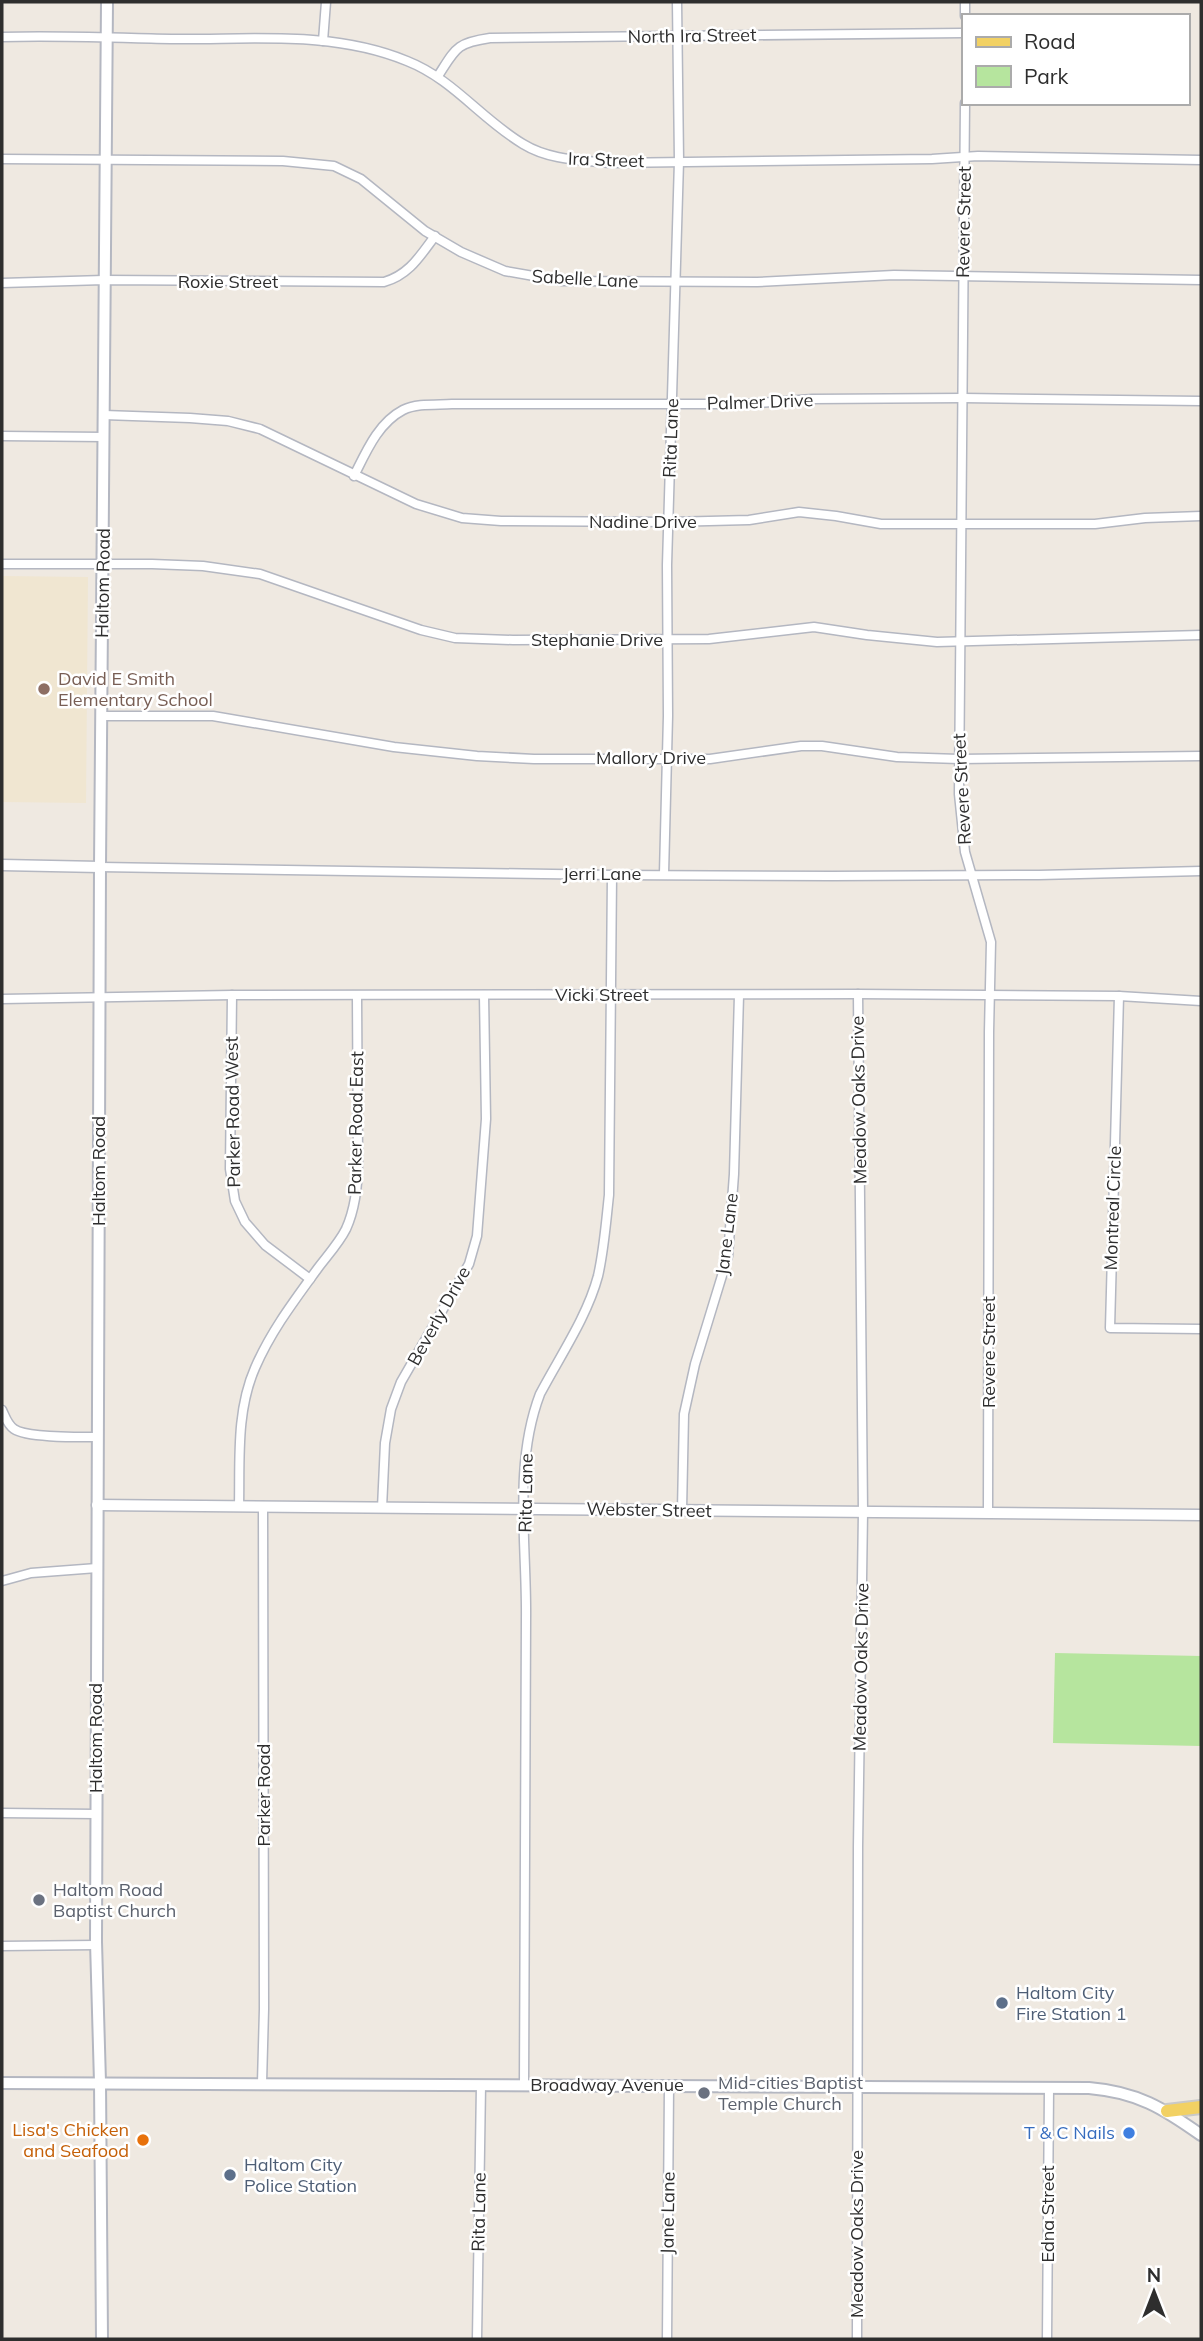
<svg xmlns="http://www.w3.org/2000/svg" width="1203" height="2341" viewBox="0 0 1203 2341" font-family="Mulish,sans-serif">
	<style>
		.education { fill: #f0e6d1 }
		.green { fill: #b6e59e }
		.lines { fill: none; stroke-linecap: round; stroke-linejoin: round }
		.minor-casing { stroke: #b4b7c1; stroke-width: 11 }
		.tertiary-casing { stroke: #b4b7c1; stroke-width: 13 }
		.secondary-casing { stroke: #b4b7c1; stroke-width: 14 }
		.primary-casing { stroke: #c9c9c9; stroke-width: 16 }
		.minor { stroke: #fff; stroke-width: 8 }
		.tertiary { stroke: #fff; stroke-width: 10 }
		.secondary { stroke: #fff; stroke-width: 10 }
		.primary { stroke: #f2d163; stroke-width: 12 }
		.education-dot { fill: #8d6e63; stroke: #fff; stroke-width: 2.5 }
		.worship-dot { fill: #6b7280; stroke: #fff; stroke-width: 2.5 }
		.service-dot { fill: #5c6f8a; stroke: #fff; stroke-width: 2.5 }
		.shop-dot { fill: #3f7fe0; stroke: #fff; stroke-width: 2.5 }
		.food-dot { fill: #e8710a; stroke: #fff; stroke-width: 2.5 }
		.labels { text-anchor: middle; stroke-width: 5; stroke-linejoin: round; paint-order: stroke }
		.street-label { font-size: 18px; fill: #2e2e2e; stroke: #fff }
		.education-label { font-size: 18px; fill: #785e54; stroke: #fff; text-anchor: start }
		.worship-label { font-size: 18px; fill: #5b616d; stroke: #fff; text-anchor: start }
		.service-label { font-size: 18px; fill: #4e5e75; stroke: #fff; text-anchor: start }
		.food-label { font-size: 18px; fill: #c56008; stroke: #fff; text-anchor: end }
		.shop-label { font-size: 18px; fill: #366cbe; stroke: #fff; text-anchor: end }
	</style>
	<rect width="100%" height="100%" fill="#efe9e1"/>
	<polygon class="education" points="2,576 88,577 86,803 2,802"/>
	<polygon class="green" points="1055,1653 1201,1656 1201,1746 1053,1743"/>
	<g class="lines">
		<defs>
			<g id="minor">
				<polyline points="965,16 965,2"/>
				<path d="M2 37C58 35 115 38 171 39 250 40 332 30 407 61 453 79 481 119 523 144 549 160 580 160 610 163L932 159 978 156 1201 160"/>
				<polyline points="323,41 326,2"/>
				<path d="M438 76C456 48 456 43 490 38L963 33"/>
				<polyline points="965,103 959,794 965,852 991,942 989,1032 988,1513"/>
				<polyline points="2,159 283,161 334,166 361,179 425,231 461,252 505,271 562,281 757,282 894,275 1201,280"/>
				<path d="M2 283 104 280 384 282C409 275 420 256 435 236"/>
				<polyline points="104,415 190,418 228,421 260,429 416,504 462,518 501,521 669,522 749,520 799,512 836,516 881,524 1095,524 1145,518 1201,516"/>
				<polyline points="2,436 104,437"/>
				<path d="M354 476C366 452 378 423 403 410 417 403 437 405 452 404H744L812 399 963 398 1201 401"/>
				<polyline points="2,564 152,564 203,566 260,574 421,630 455,638 513,640 709,639 814,627 867,635 937,642 1201,635"/>
				<polyline points="102,716 213,716 394,747 477,756 534,759 710,759 801,746 822,746 897,757 959,759 1201,756"/>
				<polyline points="100,867 612,875 832,876 1039,875 1201,871"/>
				<polyline points="664,874 668,716 667,565 679,161 677,2"/>
				<polyline points="232,995 230,1169 235,1201 245,1222 265,1245 310,1279"/>
				<polyline points="1119,996 1110,1328 1201,1329"/>
				<polyline points="2,999 232,995 858,994 1119,996 1201,1001"/>
				<path d="M2 1410C5 1416 7 1424 14 1429 27 1438 79 1437 98 1437"/>
				<path d="M239 1506C240 1461 236 1411 255 1368 271 1331 294 1301 318 1268 327 1256 339 1243 346 1229 356 1207 358 1184 358 1160L357 996"/>
				<polyline points="382,1508 385,1443 391,1409 401,1382 469,1264 477,1236 486,1119 484,995"/>
				<polyline points="682,1510 684,1414 695,1364 728,1256 734,1174 739,995"/>
				<polyline points="2,1581 31,1573 97,1568"/>
				<polyline points="2,1813 96,1814"/>
				<polyline points="2,1946 96,1945"/>
				<polyline points="262,2083 264,2009 263,1506"/>
				<path d="M524 2085C525 1930 525 1775 526 1619 527 1545 513 1465 540 1394 560 1356 587 1317 598 1276 604 1250 606 1222 609 1195L612 875"/>
				<polyline points="477,2339 481,2085"/>
				<polyline points="667,2339 669,2086"/>
				<polyline points="857,2339 858,1847 863,1512 858,994"/>
				<polyline points="1047,2339 1049,2088"/>
			</g>
			<g id="tertiary">
				<polyline points="2,865 100,867"/>
				<polyline points="97,1505 1201,1515"/>
			</g>
			<g id="secondary">
				<path d="M2 2083 1089 2088C1137 2092 1163 2108 1201 2135"/>
				<polyline points="102,2339 100,2082 96,1942 100,867 107,2"/>
			</g>
			<polyline id="primary" points="1167,2111 1201,2107"/>
		</defs>
		<use href="#minor" class="minor-casing"/>
		<use href="#tertiary" class="tertiary-casing"/>
		<use href="#secondary" class="secondary-casing"/>
		<use href="#primary" class="primary-casing"/>
		<use href="#minor" class="minor"/>
		<use href="#tertiary" class="tertiary"/>
		<use href="#secondary" class="secondary"/>
		<use href="#primary" class="primary"/>
	</g>
	<circle class="education-dot" cx="44" cy="689" r="7"/>
	<g class="worship-dot">
		<circle cx="39" cy="1900" r="7"/>
		<circle cx="704" cy="2093" r="7"/>
	</g>
	<g class="service-dot">
		<circle cx="1002" cy="2003" r="7"/>
		<circle cx="230" cy="2175" r="7"/>
	</g>
	<circle class="shop-dot" cx="1129" cy="2133" r="7"/>
	<circle class="food-dot" cx="143" cy="2140" r="7"/>
	<g class="labels">
		<g class="street-label">
			<text transform="translate(692 36) rotate(-1)" y="6">North Ira Street</text>
			<text transform="translate(606 160) rotate(2)" y="6">Ira Street</text>
			<text transform="translate(964 222) rotate(-89)" y="6">Revere Street</text>
			<text transform="translate(585 279) rotate(3)" y="6">Sabelle Lane</text>
			<text x="228" y="288">Roxie Street</text>
			<text transform="translate(760 402) rotate(-2)" y="6">Palmer Drive</text>
			<text transform="translate(671 438) rotate(-88)" y="6">Rita Lane</text>
			<text x="643" y="528">Nadine Drive</text>
			<text transform="translate(103 583) rotate(-89)" y="6">Haltom Road</text>
			<text x="597" y="646">Stephanie Drive</text>
			<text x="651" y="764">Mallory Drive</text>
			<text transform="translate(962 789) rotate(-93)" y="6">Revere Street</text>
			<text x="602" y="880">Jerri Lane</text>
			<text x="602" y="1001">Vicki Street</text>
			<text transform="translate(859 1100) rotate(-91)" y="6">Meadow Oaks Drive</text>
			<text transform="translate(233 1112) rotate(-91)" y="6">Parker Road West</text>
			<text transform="translate(356 1123) rotate(-89)" y="6">Parker Road East</text>
			<text transform="translate(99 1171) rotate(-90)" y="6">Haltom Road</text>
			<text transform="translate(1113 1208) rotate(-88)" y="6">Montreal Circle</text>
			<text transform="translate(727 1234) rotate(-83)" y="6">Jane Lane</text>
			<text transform="translate(439 1316) rotate(-61)" y="6">Beverly Drive</text>
			<text transform="translate(989 1352) rotate(-90)" y="6">Revere Street</text>
			<text transform="translate(526 1493) rotate(-89)" y="6">Rita Lane</text>
			<text transform="translate(649 1510) rotate(1)" y="6">Webster Street</text>
			<text transform="translate(861 1667) rotate(-89)" y="6">Meadow Oaks Drive</text>
			<text transform="translate(96 1738) rotate(-90)" y="6">Haltom Road</text>
			<text transform="translate(264 1795) rotate(-90)" y="6">Parker Road</text>
			<text x="607" y="2091">Broadway Avenue</text>
			<text transform="translate(479 2212) rotate(-89)" y="6">Rita Lane</text>
			<text transform="translate(668 2213) rotate(-89)" y="6">Jane Lane</text>
			<text transform="translate(1048 2214) rotate(-90)" y="6">Edna Street</text>
			<text transform="translate(857 2234) rotate(-90)" y="6">Meadow Oaks Drive</text>
		</g>
		<g class="education-label">
			<text x="58" y="685">David E Smith<tspan x="58" dy="21">Elementary School</tspan></text>
		</g>
		<g class="worship-label">
			<text x="53" y="1896">Haltom Road<tspan x="53" dy="21">Baptist Church</tspan></text>
			<text x="718" y="2089">Mid-cities Baptist<tspan x="718" dy="21">Temple Church</tspan></text>
		</g>
		<g class="service-label">
			<text x="1016" y="1999">Haltom City<tspan x="1016" dy="21">Fire Station 1</tspan></text>
			<text x="244" y="2171">Haltom City<tspan x="244" dy="21">Police Station</tspan></text>
		</g>
		<g class="food-label">
			<text x="129" y="2136">Lisa's Chicken<tspan x="129" dy="21">and Seafood</tspan></text>
		</g>
		<g class="shop-label">
			<text x="1115" y="2139">T &amp; C Nails</text>
		</g>
	</g>
	<rect width="1203" height="2341" fill="none" stroke="#2e2e2e" stroke-width="7"/>
	<rect x="962" y="14" width="228" height="91" fill="#ffffff" stroke="#ababab" stroke-width="2"/>
	<rect x="976" y="37" width="35" height="10" fill="#f2d163" stroke="#ababab" stroke-width="2"/>
	<text x="1024" y="49" font-size="21" fill="#2e2e2e">Road</text>
	<rect x="976" y="66" width="35" height="21" fill="#b6e59e" stroke="#ababab" stroke-width="2"/>
	<text x="1024" y="84" font-size="21" fill="#2e2e2e">Park</text>
	<g transform="translate(1154 2292)" stroke="#ffffff" stroke-width="5" paint-order="stroke">
	<path d="M0-5L12 26L0 18L-12 26Z" fill="#2e2e2e"/>
	<text y="-10" font-size="19" font-weight="bold" text-anchor="middle" fill="#2e2e2e">N</text>
	</g>
</svg>
